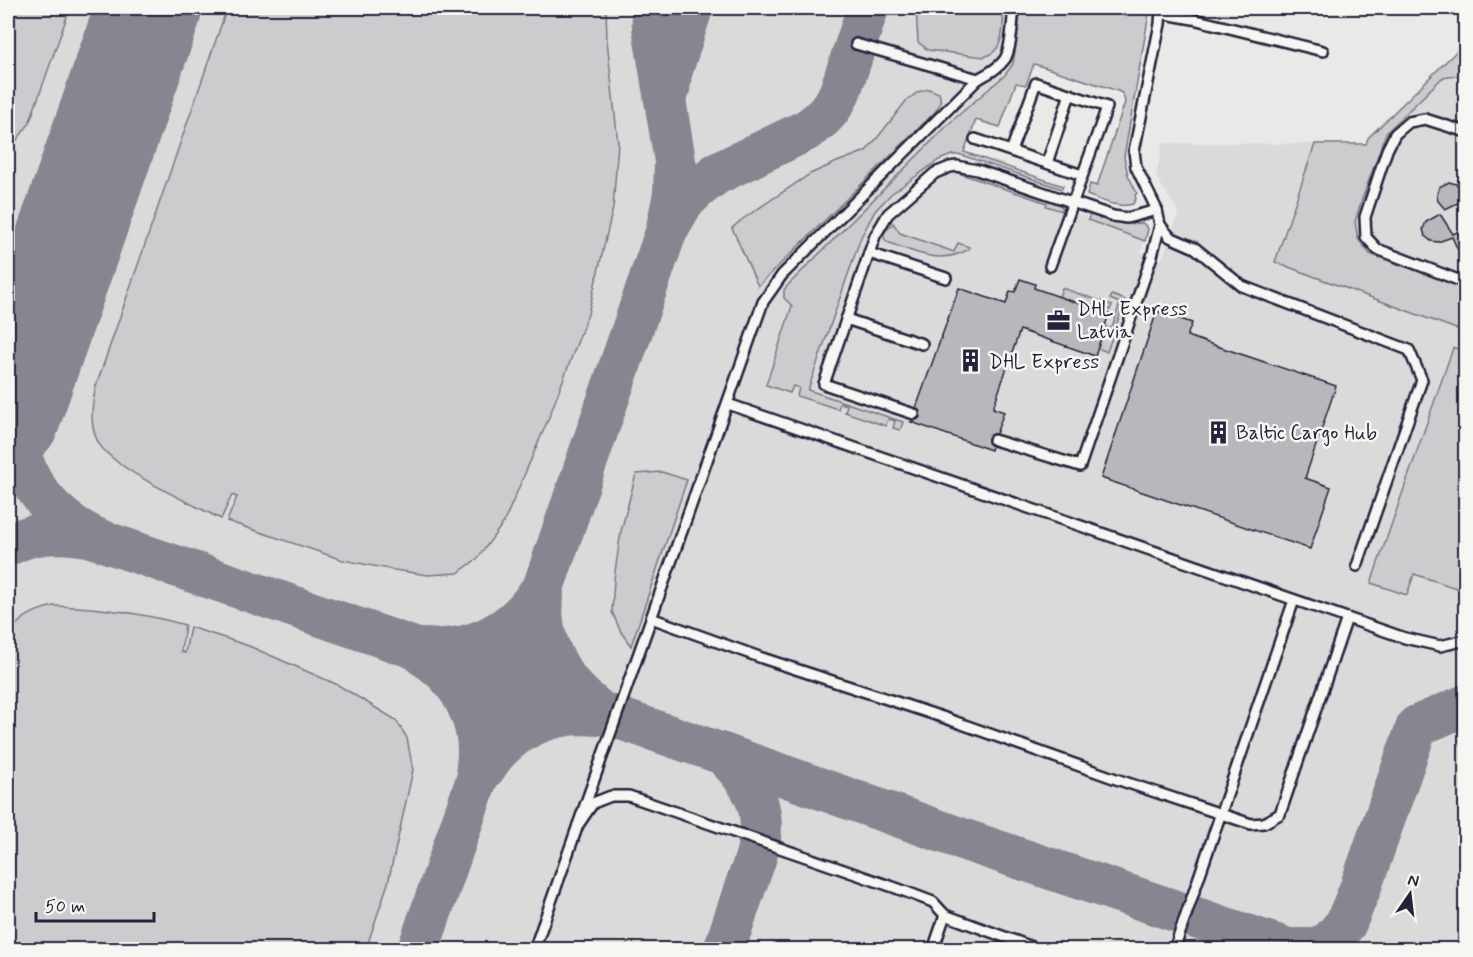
<svg xmlns="http://www.w3.org/2000/svg" width="1473" height="957" viewBox="0 0 1473 957" font-family="Mynerve,sans-serif">
	<style>
		.built { fill: #dadada }
		.green { fill: #ccccce; stroke: #777784; stroke-width: 1.5 }
		.lines { fill: none; stroke-linecap: round; stroke-linejoin: round }
		.taxiway { stroke: #868691; stroke-width: 42 }
		.runway { stroke: #868691; stroke-width: 106 }
		.building { fill: #b8b8bc; stroke: #22223b; stroke-width: 1.5 }
		.lane-casing { stroke: #22223b; stroke-width: 14 }
		.lane { stroke: #f6f6f2; stroke-width: 9 }
		.labels { text-anchor: middle; stroke-width: 5; stroke-linejoin: round; paint-order: stroke }
		.poi-label { font-size: 20px; fill: #22223b; stroke: #f6f6f2; text-anchor: start }
	</style>
	<rect width="100%" height="100%" fill="#e9e9e7"/>
	<filter id="ink" filterUnits="userSpaceOnUse"><feTurbulence type="fractalNoise" baseFrequency=".0167" numOctaves="2"/><feDisplacementMap in="SourceGraphic" scale="12" xChannelSelector="R" yChannelSelector="G"/><feConvolveMatrix kernelMatrix="1 2 1 2 8 2 1 2 1" color-interpolation-filters="sRGB"/></filter>
	<g filter="url(#ink)">
		<polygon class="built" points="8,8 1079,8 930,162 1146,238 1141,252 1162,259 1179,212 1156,177 1163,143 1366,144 1368,138 1465,43 1465,949 8,949"/>
		<g class="green">
			<polygon points="8,8 70,8 29,124 8,152"/>
			<path d="M227 8H606L607 40 618 143 613 208 588 314 548 420 504 522 478 558 458 573 428 575 394 570 343 560 227 521 237 497 232 495 221 519C193 504 109 468 97 440 89 422 92 405 96 386Z"/>
			<path d="M916 8H1004C1002 27 1006 51 984 57L928 50 918 42Z"/>
			<path d="M1021 8H1150L1124 157 1128 175 1137 193 1135 195 1136 199 1133 204C1118 209 1101 200 1087 195L1090 184 1097 186 1125 102 1123 94 1118 91 1034 64 1026 85 1016 83 1000 127 976 120 964 152 1063 186 1062 189 961 155H952L939 160 891 194 875 211 861 237 808 390 903 422 900 430 893 428 895 421 888 419 886 426 845 412 847 405 840 403 838 409 797 396 799 388 793 386 790 393 766 385 792 306 784 298V290L788 285 953 120 1005 75 1013 64Z"/>
			<polygon points="1465,43 1465,79 1456,76 1442,78 1386,133 1360,205 1355,222 1358,239 1370,254 1465,288 1465,320 1463,320 1459,330 1275,262 1315,144 1366,144 1368,138"/>
			<path d="M929 89 939 93C942 101 940 105 935 112L758 286 732 228 744 218 810 174 837 162 866 151 878 137 906 101 918 92Z"/>
			<polygon points="955,172 962,172 973,174 1057,203 1062,207 1062,211 1046,206 1047,203"/>
			<polygon points="1090,214 1123,224 1143,223 1148,229 1145,241 1088,220"/>
			<path d="M893 223 900 233 954 252 958 243 969 247V249C940 266 915 252 887 242L884 238V233Z"/>
			<polygon points="1062,288 1112,305 1110,310 1092,304 1090,308 1059,297"/>
			<polygon points="1112,295 1125,300 1107,352 1098,348 1105,327 1112,328 1120,303 1110,299"/>
			<polygon points="1453,348 1466,349 1465,591 1414,574 1407,595 1371,583"/>
			<polygon points="662,472 687,480 631,646 621,632 612,612 614,579 621,531 636,474"/>
			<path d="M54 606C99 607 142 613 185 625L181 652 185 653 190 627 249 646 338 685 396 720 407 738 413 770 388 883 366 949H8V638C16 618 35 610 54 606Z"/>
		</g>
		<g class="lines">
			<g class="taxiway">
				<polyline points="669,90 671,73 692,8"/>
				<path d="M668 228 683 202 699 187 716 174 807 130C823 119 834 108 841 89L868 8"/>
				<path d="M22 374C19 386 16 398 16 410 13 469 44 514 97 539L723 754 965 840 1288 949H1313L1329 943 1346 923 1360 889 1417 726 1466 705"/>
				<path d="M8 545C35 531 66 531 95 538"/>
				<path d="M543 597C538 641 560 682 596 708"/>
				<path d="M426 649C471 652 512 633 537 595"/>
				<path d="M424 656C461 678 483 724 477 766"/>
				<path d="M723 754C751 782 768 807 758 848 756 859 752 869 748 879 740 903 732 926 724 950"/>
				<path d="M485 768C509 729 552 710 596 715"/>
				<polyline points="418,950 666,232 674,194 675,161 653,27 652,8"/>
			</g>
			<polyline class="runway" points="8,415 149,8"/>
		</g>
		<g class="building">
			<polygon points="1449,182 1456,184 1458,186 1460,189 1461,197 1458,203 1445,209 1438,201 1437,194 1439,187"/>
			<polygon points="1440,214 1453,234 1466,228 1466,268 1452,237 1438,242 1431,241 1425,236 1423,229 1426,222"/>
			<polygon points="1020,279 1035,284 1034,288 1109,314 1095,356 1020,330 993,408 1004,412 996,434 992,434 988,438 988,442 992,446 991,450 911,422 918,419 920,417 920,412 916,408 959,288 1006,304 1010,291 1015,292"/>
			<polygon points="1157,311 1192,323 1187,336 1336,386 1305,478 1331,487 1310,549 1101,478"/>
		</g>
		<g class="lines">
			<defs>
				<g id="lane">
					<polyline points="1160,13 1193,19 1323,51"/>
					<path d="M856 44 978 79C987 74 998 69 1005 59 1012 47 1012 22 1014 8"/>
					<polyline points="1466,132 1425,119 1409,122 1395,134 1387,150 1365,217 1366,237 1377,249 1466,283"/>
					<polyline points="975,139 1082,175"/>
					<polyline points="1011,151 1036,83 1107,107 1050,266"/>
					<polyline points="1047,163 1070,94"/>
					<polyline points="1157,210 1136,167 1134,151 1160,24 1161,8"/>
					<polyline points="1160,225 1170,237 1195,248 1242,286 1409,350 1422,380 1357,566"/>
					<polyline points="869,253 946,278"/>
					<polyline points="846,319 922,344"/>
					<polyline points="728,404 1405,638 1440,646 1466,640"/>
					<polyline points="914,414 824,384 875,236 888,214 935,173 950,167 957,166 977,170 1113,216 1127,218 1157,210 1160,225 1152,256 1080,466 994,440"/>
					<polyline points="651,618 762,658 945,718 1119,780 1251,824 1264,823 1280,814 1347,618"/>
					<polyline points="578,825 763,302 782,275 978,79"/>
					<polyline points="534,950 578,825 593,803 611,796 629,796 896,888 933,902 945,915 1040,950"/>
					<polyline points="933,950 945,915"/>
					<polyline points="1174,950 1294,600"/>
				</g>
			</defs>
			<use href="#lane" class="lane-casing"/>
			<use href="#lane" class="lane"/>
		</g>
	</g>
	<defs>
		<symbol id="office-bare" viewBox="-9 -9 18 18"><path d="M-6-3h4V-5.5h4V-3h4V5H-6ZM-1-4.5V-3h2v-1.5ZM-6 0V1H6V0Z" fill="#22223b" stroke="#f6f6f2" stroke-width="2.5" paint-order="stroke"/></symbol>
		<symbol id="building-bare" viewBox="-9 -9 18 18"><path d="M-4-6H4V6H1V3H-1V6H-4ZM-2.5-4.3h1.7v1.8h-1.7ZM.8-4.3h1.7v1.8H.8ZM-2.5-1h1.7V.8h-1.7ZM.8-1h1.7V.8H.8Z" fill="#22223b" stroke="#f6f6f2" stroke-width="2.5" paint-order="stroke"/></symbol>
	</defs>
	<g fill-rule="evenodd">
		<use href="#office-bare" x="1042" y="304" width="33" height="33"/>
		<use href="#building-bare" x="954" y="344" width="33" height="33"/>
		<use href="#building-bare" x="1202" y="416" width="33" height="33"/>
	</g>
	<g class="labels">
		<g class="poi-label">
			<text x="1077" y="315">DHL Express<tspan x="1077" dy="23">Latvia</tspan></text>
			<text x="989" y="368">DHL Express</text>
			<text x="1236" y="439">Baltic Cargo Hub</text>
		</g>
	</g>
	<rect width="1473" height="957" fill="none" stroke="#f6f6f2" stroke-width="30"/>
	<rect x="15" y="15" width="1443" height="927" fill="none" stroke="#22223b" stroke-width="2" filter="url(#ink)"/>
	<g transform="translate(1410 894) rotate(14)" stroke="#f6f6f2" stroke-width="4.5" paint-order="stroke">
	<path d="M0-4.5L10 22L0 15L-10 22Z" fill="#22223b"/>
	<text y="-9" font-size="16" font-weight="bold" text-anchor="middle" fill="#22223b">N</text>
	</g>
	<path d="M36 912v9h118v-9" fill="none" stroke="#22223b" stroke-width="3"/>
	<text x="45" y="912" font-size="18" fill="#22223b" stroke="#f6f6f2" stroke-width="4.5" paint-order="stroke">50 m</text>
</svg>
